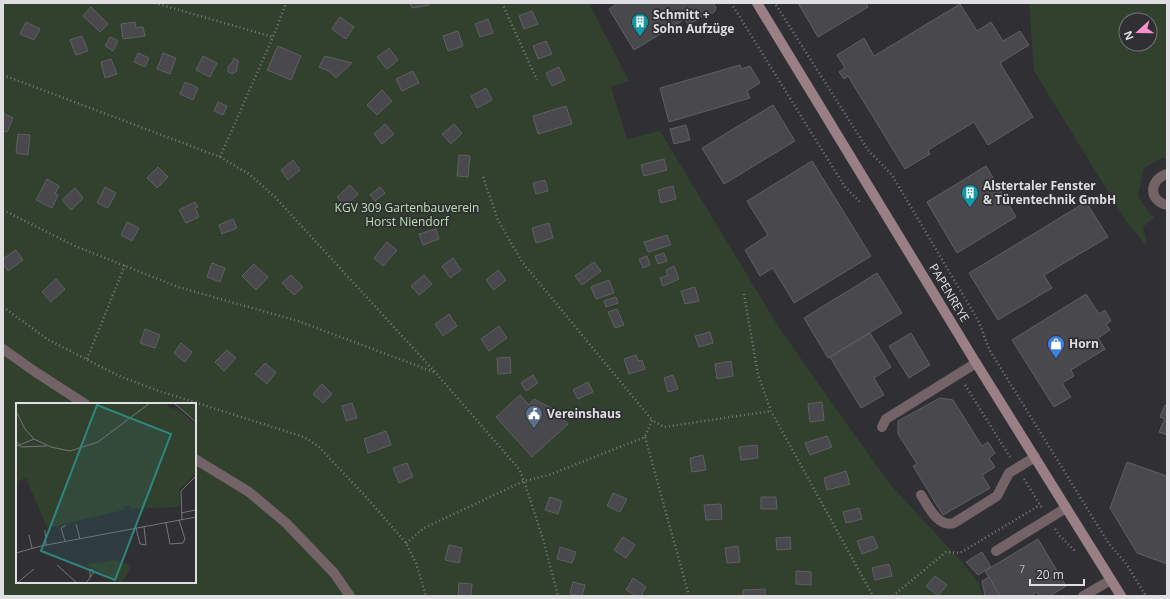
<svg xmlns="http://www.w3.org/2000/svg" width="1170" height="599" viewBox="0 0 1170 599" font-family="'Open Sans',sans-serif">
	<style>
		.green { fill: #32402e; fill-rule: evenodd }
		.building { fill: #48484d; stroke: #5f5f65 }
		.lines { fill: none; stroke-linecap: round; stroke-linejoin: round }
		.path { stroke: #7a7a7e; stroke-width: 2.5; stroke-dasharray: 1 3; stroke-linecap: butt }
		.service { stroke: #746366; stroke-width: 10 }
		.minor { stroke: #746366; stroke-width: 10 }
		.secondary { stroke: #9a7f85; stroke-width: 10 }
		.labels { text-anchor: middle; stroke-width: 3.5; stroke-linejoin: round; paint-order: stroke }
		.number-label { font-size: 10px; fill: #b9b9bd }
		.poi-label { font-size: 12px; font-weight: bold; fill: #dfdfe2; stroke: #2f2f34; text-anchor: start }
		.park-label { font-size: 12px; fill: #b8e1ae; stroke: #2f2f34 }
		.street-label { font-size: 12px; fill: #dfdfe2; stroke: #2f2f34 }
		.inset-road { fill: none; stroke: #75757a; stroke-width: 1 }
		.view { fill: #2e867f; fill-opacity: 0.15; stroke: #2e867f; stroke-width: 2 }
		.inset-edge { fill: none; stroke: #dfdfe2; stroke-width: 2 }
	</style>
	<rect width="100%" height="100%" fill="#2f2f34"/>
	<g class="green">
		<path d="M3 3H589L629 81 611 87 627 139 660 131 778 326 849 427 891 485 961 561 979 583 982 596H3ZM520 395 529 405 535 399 555 410 568 424 532 457 496 417ZM17 404H195V582H17Z"/>
		<path d="M1029 3H1167V159L1162 158 1144 168 1138 196 1150 214 1155 217 1143 227 1148 248 1126 221 1034 71ZM1126 20H1150V44H1126Z"/>
	</g>
	<g class="building">
		<polygon points="410,3 428,3 429,5 412,8"/>
		<polygon points="618,3 710,3 714,4 716,8 715,11 713,13 708,13 688,25 685,19 634,50 609,9"/>
		<polygon points="798,3 866,3 868,7 818,37"/>
		<polygon points="960,4 977,31 991,22 1003,41 1020,31 1029,45 1000,63 1033,117 988,145 974,122 928,150 930,154 905,169 848,76 844,79 839,72 845,68 837,55 864,38 874,56"/>
		<polygon points="91,7 108,24 100,32 83,16"/>
		<polygon points="532,11 538,24 524,29 519,16"/>
		<polygon points="340,17 354,27 346,39 332,29"/>
		<polygon points="488,19 493,33 480,37 475,24"/>
		<polygon points="26,22 40,29 34,40 20,34"/>
		<polygon points="135,22 136,28 143,27 145,36 123,39 121,24"/>
		<polygon points="458,31 463,46 448,51 443,36"/>
		<polygon points="82,36 88,51 76,55 70,40"/>
		<polygon points="110,37 118,41 113,51 105,46"/>
		<polygon points="546,41 552,54 538,59 533,46"/>
		<polygon points="278,46 301,56 291,80 267,70"/>
		<polygon points="389,48 398,60 387,69 377,57"/>
		<polygon points="138,53 149,58 145,67 134,62"/>
		<polygon points="163,53 176,58 170,74 157,69"/>
		<polygon points="203,56 217,63 210,77 196,70"/>
		<polygon points="325,56 352,63 336,78 329,71 319,67"/>
		<polygon points="234,58 239,61 237,65 237,71 232,74 228,72 228,66 232,63"/>
		<polygon points="111,59 117,74 105,78 101,62"/>
		<polygon points="740,65 741,69 750,66 760,83 747,91 750,98 669,122 660,88"/>
		<polygon points="559,67 565,80 552,86 546,73"/>
		<polygon points="413,71 419,83 402,91 396,79"/>
		<polygon points="185,82 198,88 193,100 180,94"/>
		<polygon points="486,88 492,100 477,108 471,96"/>
		<polygon points="382,90 392,101 377,115 367,105"/>
		<polygon points="218,102 227,106 223,115 214,111"/>
		<polygon points="773,105 795,141 724,184 702,148"/>
		<polygon points="566,106 572,124 538,134 533,116"/>
		<polygon points="3,113 13,118 7,132 3,131"/>
		<polygon points="385,124 394,134 382,144 374,134"/>
		<polygon points="454,124 462,133 451,144 442,134"/>
		<polygon points="686,125 690,140 674,144 670,129"/>
		<polygon points="18,134 30,135 28,155 16,153"/>
		<polygon points="459,155 470,156 468,177 457,176"/>
		<polygon points="664,159 667,170 644,176 641,165"/>
		<polygon points="293,160 300,170 288,180 281,170"/>
		<polygon points="812,161 871,256 794,303 773,268 760,276 745,250 768,235 747,201"/>
		<polygon points="986,166 1016,217 957,253 927,202"/>
		<polygon points="158,167 168,177 157,188 147,178"/>
		<polygon points="47,179 59,186 55,194 58,195 52,208 36,200"/>
		<polygon points="545,180 548,191 536,194 533,183"/>
		<polygon points="350,185 358,194 345,206 337,197"/>
		<polygon points="673,186 676,199 661,203 658,190"/>
		<polygon points="105,187 116,193 108,208 97,203"/>
		<polygon points="380,187 385,193 375,201 370,195"/>
		<polygon points="75,188 83,198 71,210 62,200"/>
		<polygon points="195,202 198,207 195,208 199,217 186,223 179,210"/>
		<polygon points="1086,202 1108,237 1044,275 1052,288 998,320 969,273"/>
		<polygon points="233,219 237,228 222,234 219,225"/>
		<polygon points="127,222 139,228 132,241 121,235"/>
		<polygon points="549,223 553,238 536,243 532,228"/>
		<polygon points="436,229 439,239 423,245 419,234"/>
		<polygon points="667,235 671,245 648,252 644,242"/>
		<polygon points="387,242 397,250 383,266 374,258"/>
		<polygon points="16,250 23,260 8,271 3,264 3,259"/>
		<polygon points="664,253 667,261 658,264 655,256"/>
		<polygon points="647,256 650,265 643,268 639,259"/>
		<polygon points="453,258 461,270 450,278 442,266"/>
		<polygon points="594,262 601,271 582,285 575,276"/>
		<polygon points="212,263 225,268 220,282 207,277"/>
		<polygon points="254,264 268,277 256,290 242,276"/>
		<polygon points="674,266 679,279 663,286 660,278 668,275 666,270"/>
		<polygon points="498,270 506,280 494,290 486,280"/>
		<polygon points="877,273 902,313 828,358 804,318"/>
		<polygon points="291,275 303,287 294,295 282,283"/>
		<polygon points="424,275 432,284 419,295 411,286"/>
		<polygon points="56,279 65,289 51,302 42,292"/>
		<polygon points="609,280 614,293 596,299 591,287"/>
		<polygon points="695,287 699,301 685,304 681,291"/>
		<polygon points="1086,294 1099,314 1105,310 1111,321 1106,324 1110,330 1098,338 1105,349 1071,370 1074,376 1062,383 1071,397 1054,407 1012,340"/>
		<polygon points="616,297 618,303 606,307 604,301"/>
		<polygon points="617,309 624,325 615,328 608,312"/>
		<polygon points="449,314 457,326 443,336 435,324"/>
		<polygon points="499,326 507,338 489,351 481,339"/>
		<polygon points="145,329 160,335 155,348 140,343"/>
		<polygon points="710,332 713,343 699,347 695,336"/>
		<polygon points="870,333 891,367 874,378 884,395 861,408 830,357"/>
		<polygon points="911,333 930,365 909,378 889,346"/>
		<polygon points="181,343 192,352 185,362 174,353"/>
		<polygon points="227,350 236,358 224,371 215,362"/>
		<polygon points="636,355 638,361 642,360 645,369 629,374 624,359"/>
		<polygon points="510,357 511,373 498,374 497,358"/>
		<polygon points="731,361 733,376 717,379 715,364"/>
		<polygon points="265,363 276,372 267,384 255,374"/>
		<polygon points="533,375 538,383 526,391 521,383"/>
		<polygon points="673,375 678,389 668,392 664,378"/>
		<polygon points="588,382 593,392 578,399 573,390"/>
		<polygon points="322,384 332,394 323,403 313,394"/>
		<polygon points="520,395 529,405 534,399 555,410 568,424 532,457 496,417"/>
		<polygon points="940,398 953,400 982,446 988,442 995,453 989,458 995,467 982,475 990,488 943,515 913,466 917,464 898,434 898,421"/>
		<polygon points="822,402 824,420 810,422 808,404"/>
		<polygon points="352,403 357,418 346,421 342,406"/>
		<polygon points="1165,405 1167,406 1167,435 1159,432 1165,419 1160,417"/>
		<polygon points="386,431 391,445 368,453 364,439"/>
		<polygon points="827,436 832,447 810,455 805,443"/>
		<polygon points="757,445 758,458 741,460 739,447"/>
		<polygon points="703,455 706,470 692,472 690,458"/>
		<polygon points="1127,462 1167,476 1167,564 1137,553 1110,508"/>
		<polygon points="407,463 413,477 399,483 393,468"/>
		<polygon points="846,471 850,484 827,490 824,478"/>
		<polygon points="613,493 627,499 620,512 607,506"/>
		<polygon points="550,497 562,501 558,514 545,510"/>
		<polygon points="761,497 776,497 777,509 761,509"/>
		<polygon points="721,504 722,519 706,520 704,505"/>
		<polygon points="859,508 862,519 846,523 843,512"/>
		<polygon points="873,536 878,548 862,554 857,541"/>
		<polygon points="623,537 635,545 626,558 614,550"/>
		<polygon points="790,537 791,549 777,550 776,538"/>
		<polygon points="1038,539 1066,586 1050,596 1039,596 1037,592 1031,596 1000,596 985,571"/>
		<polygon points="449,545 462,548 459,563 445,560"/>
		<polygon points="738,546 740,562 727,563 725,548"/>
		<polygon points="560,547 576,552 572,563 557,559"/>
		<polygon points="982,552 991,567 978,575 966,562"/>
		<polygon points="889,564 892,576 875,580 872,568"/>
		<polygon points="796,571 811,572 811,585 796,584"/>
		<polygon points="935,576 947,585 938,596 926,586"/>
		<polygon points="989,577 1000,596 985,596 982,581"/>
		<polygon points="633,578 646,587 641,596 637,596 626,590"/>
		<polygon points="573,582 585,585 582,596 570,594"/>
		<polygon points="459,583 472,584 471,596 458,596"/>
		<polygon points="765,589 765,596 743,596 743,590"/>
	</g>
	<g class="lines">
		<g class="path">
			<polyline points="155,3 273,37"/>
			<polyline points="502,3 537,80"/>
			<polyline points="731,3 845,187 861,203"/>
			<polyline points="776,5 868,150 892,175 979,322 989,349 1109,544 1125,562 1146,596"/>
			<polyline points="3,75 220,157 249,174 275,197 435,372 519,469 524,481 543,539 558,596"/>
			<polyline points="220,157 273,37 286,3"/>
			<polyline points="483,177 498,220 522,262 652,420"/>
			<polyline points="3,210 75,246 178,287 298,321 434,372"/>
			<polyline points="744,294 758,375 771,411 873,596"/>
			<polyline points="3,307 47,339 119,376 159,391 301,436 309,440 319,447 367,498 406,543 416,563 426,596"/>
			<polyline points="87,359 125,265"/>
			<polyline points="965,385 1010,457"/>
			<polyline points="645,437 689,596"/>
			<polyline points="1024,479 1042,508"/>
			<polyline points="1055,529 1059,535 1075,551"/>
			<polyline points="406,543 424,528 524,481 549,475 645,437 652,420 664,427 771,411"/>
			<polyline points="893,596 946,552 960,553 1040,505"/>
		</g>
		<g class="service">
			<polyline points="3,349 34,371 85,404"/>
			<polyline points="882,427 886,419 976,363"/>
			<polyline points="195,459 249,492 286,523 334,573 350,596"/>
			<path d="M921 495C928 506 938 528 954 523L997 496 1009 473 1035 457"/>
			<polyline points="996,551 1066,508"/>
			<polyline points="1083,596 1111,580"/>
		</g>
		<path class="minor" d="M1167 174C1149 180 1148 200 1167 205"/>
		<polyline class="secondary" points="757,3 976,363 1121,596"/>
	</g>
	<defs>
		<symbol id="building-pin" viewBox="-11 -11 22 30"><path d="M0 17L-7.5 6A9.5 9.5 0 1 1 7.5 6Z" fill="#0f9aa8" stroke="#2f2f34"/><path d="M-4-6H4V6H1V3H-1V6H-4ZM-2.5-4.3h1.7v1.8h-1.7ZM.8-4.3h1.7v1.8H.8ZM-2.5-1h1.7V.8h-1.7ZM.8-1h1.7V.8H.8Z" fill="#fff"/></symbol>
		<symbol id="shop-pin" viewBox="-11 -11 22 30"><path d="M0 17L-7.5 6A9.5 9.5 0 1 1 7.5 6Z" fill="#3f7fe0" stroke="#2f2f34"/><path d="M-5-2.5h2.3a2.7 3.5 0 0 1 5.4 0H5L5.5 6h-11ZM-1.5-2.5h3a1.5 2.3 0 0 0-3 0Z" fill="#fff"/></symbol>
		<symbol id="civic-pin" viewBox="-11 -11 22 30"><path d="M0 17L-7.5 6A9.5 9.5 0 1 1 7.5 6Z" fill="#5c6f8a" stroke="#2f2f34"/><path d="M-.6-6.5H3V-4.5H.6V-3L4-1V1h2V6H-6V1h2V-1L-.6-3ZM-1.2 2.5V6h2.4V2.5Z" fill="#fff"/></symbol>
	</defs>
	<g fill-rule="evenodd">
		<use href="#building-pin" x="630" y="12" width="20" height="27"/>
		<use href="#building-pin" x="960" y="183" width="20" height="27"/>
		<use href="#shop-pin" x="1046" y="334" width="20" height="27"/>
		<use href="#civic-pin" x="524" y="404" width="20" height="27"/>
	</g>
	<g class="labels">
		<g class="number-label">
			<text x="1022" y="573">7</text>
		</g>
		<g class="poi-label">
			<text x="653" y="19">Schmitt +<tspan x="653" dy="14">Sohn Aufzüge</tspan></text>
			<text x="983" y="190">Alstertaler Fenster<tspan x="983" dy="14">&amp; Türentechnik GmbH</tspan></text>
			<text x="1069" y="348">Horn</text>
			<text x="547" y="418">Vereinshaus</text>
		</g>
		<g class="park-label">
			<text x="407" y="212">KGV 309 Gartenbauverein<tspan x="407" dy="14">Horst Niendorf</tspan></text>
		</g>
		<g class="street-label">
			<text transform="translate(949 293) rotate(59)" y="4">PAPENREYE</text>
		</g>
	</g>
	<g transform="translate(16 403)">
		<rect width="180" height="180" fill="#2f2f34"/>
		<path d="M0 0H151L150 1 154 5 161 6 180 21V71L163 87 164 104 115 106V103H108V107L31 125 10 75 0 79ZM160 0H180V16L171 12ZM97 157 112 161 114 166 106 180 70 162Z" fill="#32402e"/>
		<path class="inset-road" d="M158 0 180 19M0 8 9 26 18 36 35 44 54 48 82 39 134 0M0 38 5 44 31 43M1 43 18 36M165 110 179 107M166 117 165 88 180 73M150 120 154 141 167 140 169 136 163 117M60 121 64 136M120 125 124 141 130 142 128 124M29 127 30 142M13 132 16 145M49 138 45 125 50 122M0 150 25 143 180 114M41 162 61 180M1 180 18 166M70 180 78 169 76 166 74 167V174"/>
		<path class="view" d="M81 2 155 31 99 177 25 148Z"/>
		<rect width="180" height="180" class="inset-edge"/>
	</g>
	<rect width="1170" height="599" fill="none" stroke="#dfdfe2" stroke-width="8"/>
	<g transform="translate(1138 32) rotate(249)"><circle r="19" fill="#2f2f34" stroke="#75757a"/>
	<path d="M0-3L7 15L0 10L-7 15Z" fill="#f790cd"/>
	<text y="-6" font-size="11" font-weight="bold" text-anchor="middle" fill="#dfdfe2">N</text>
	</g>
	<path d="M1030 579v6h54v-6" fill="none" stroke="#dfdfe2" stroke-width="2"/>
	<text x="1036" y="579" font-size="12" fill="#dfdfe2" stroke="#2f2f34" stroke-width="3" paint-order="stroke">20 m</text>
</svg>
